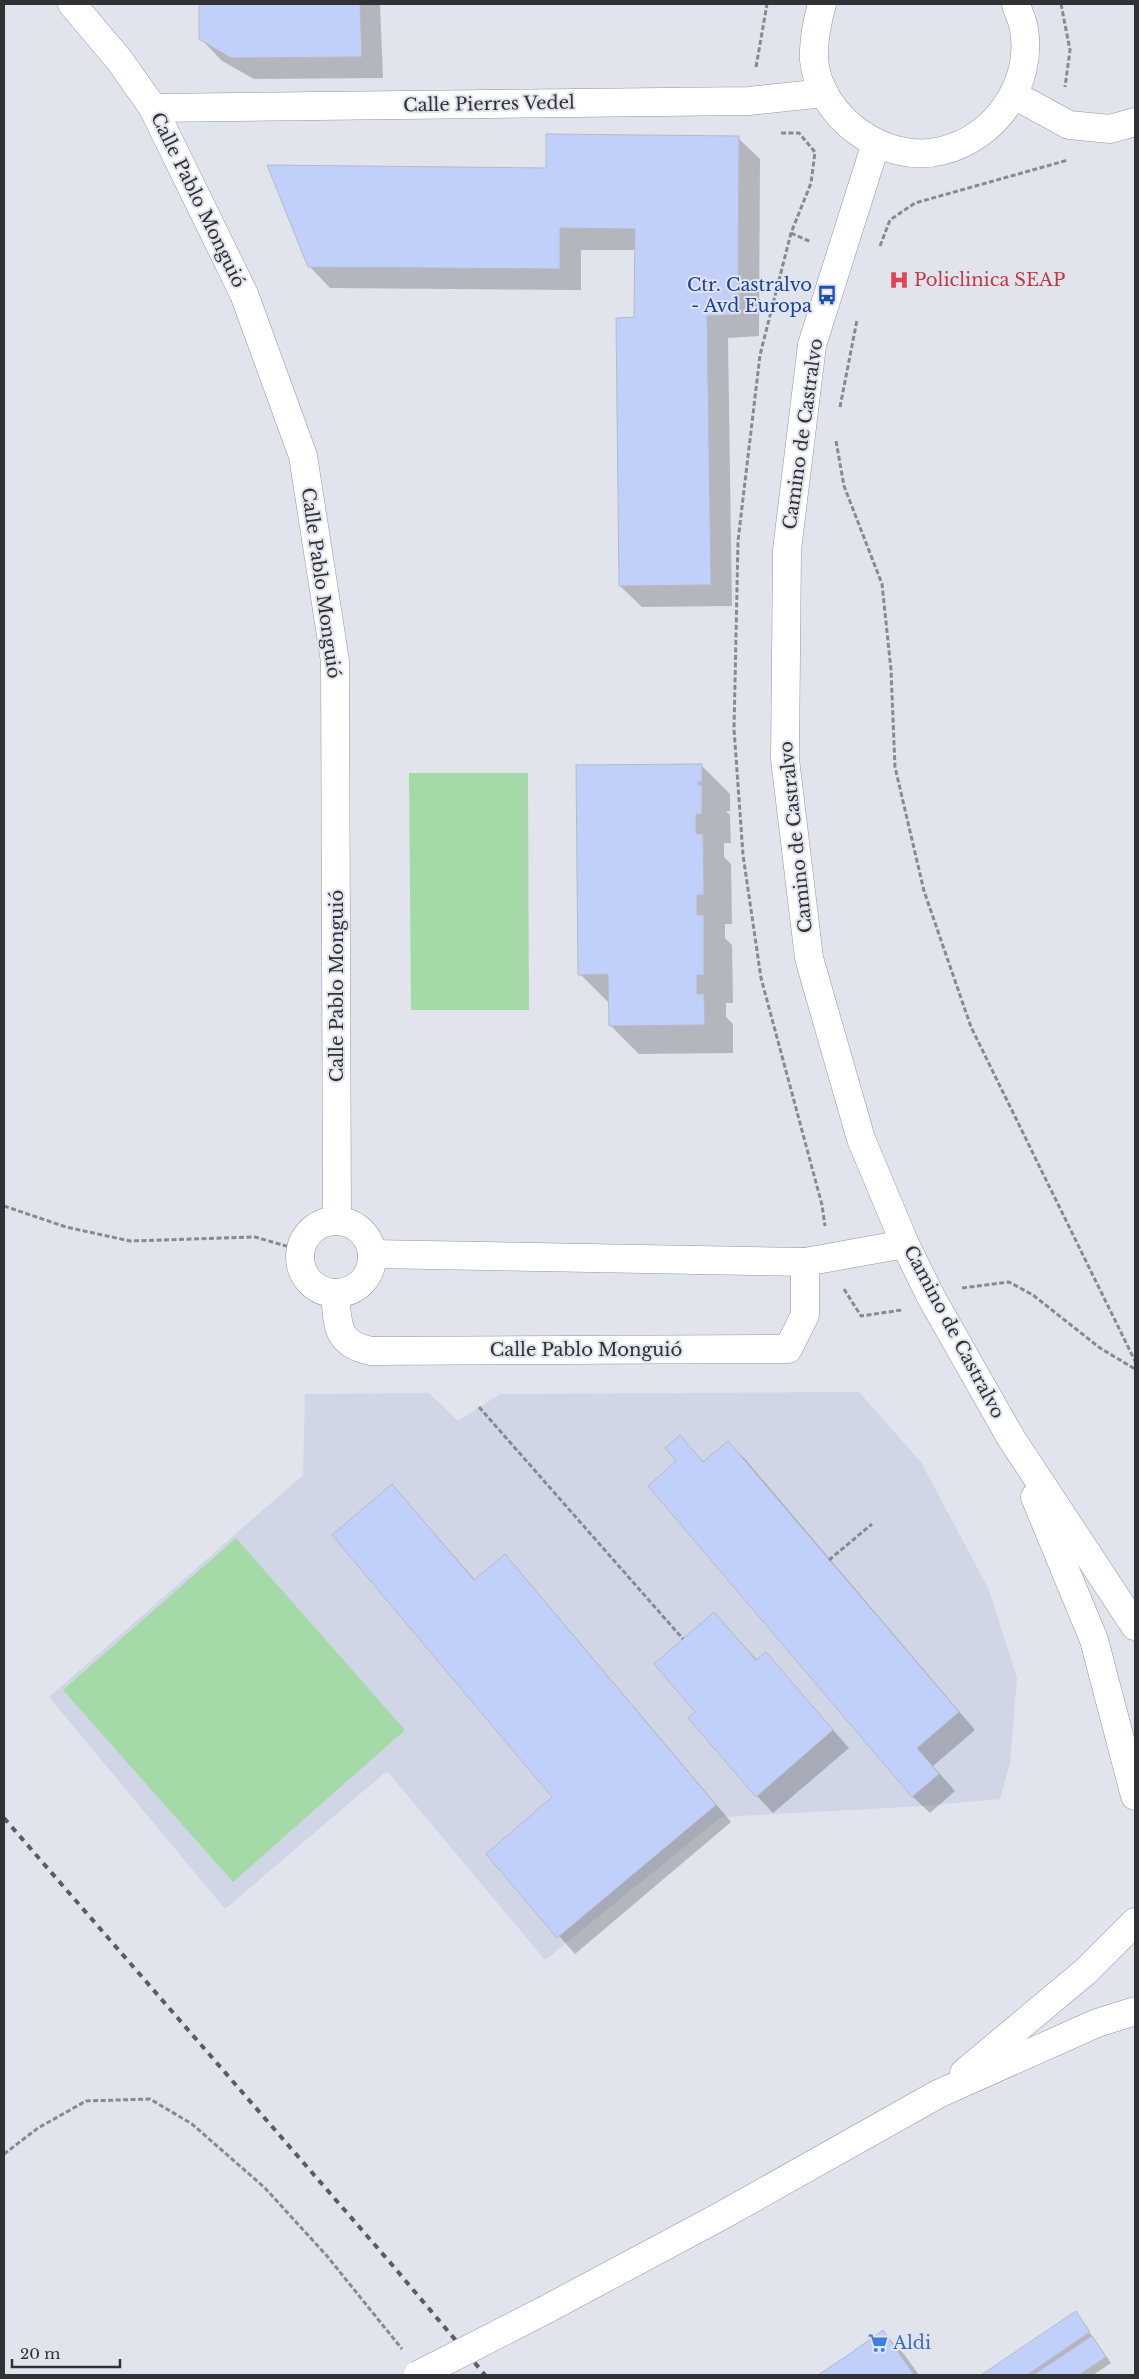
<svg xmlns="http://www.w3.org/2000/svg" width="1139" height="2379" viewBox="0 0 1139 2379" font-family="'Libre Baskerville',serif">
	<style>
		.built { fill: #d0d6e5 }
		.green { fill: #a4daa8 }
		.shadow { fill: #0003 }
		.building { fill: #c0d0fb; stroke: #b7bac2 }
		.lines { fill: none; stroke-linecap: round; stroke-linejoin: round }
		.minor-casing { stroke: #93969e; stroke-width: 29 }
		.highway-casing { stroke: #93969e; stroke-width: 29 }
		.path { stroke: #888a90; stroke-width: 3; stroke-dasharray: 5 2.5; stroke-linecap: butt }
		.minor { stroke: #fff; stroke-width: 28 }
		.highway { stroke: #fff; stroke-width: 28 }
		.rail { stroke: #5a5c61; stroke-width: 4; stroke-dasharray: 6 6; stroke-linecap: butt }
		.highway-bridge-casing { stroke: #93969e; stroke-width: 29; stroke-linecap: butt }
		.highway-bridge { stroke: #fff; stroke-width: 28 }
		.labels { text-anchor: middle; stroke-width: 4; stroke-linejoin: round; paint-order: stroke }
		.street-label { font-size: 18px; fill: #303235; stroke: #e1e4ed }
		.health-label { font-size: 18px; fill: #be3a42; stroke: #e1e4ed; text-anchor: start }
		.transit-label { font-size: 18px; fill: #164399; stroke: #e1e4ed; text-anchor: end }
		.shop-label { font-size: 18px; fill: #366cbe; stroke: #e1e4ed; text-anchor: start }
	</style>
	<rect width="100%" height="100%" fill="#e1e4ed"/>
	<polygon class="built" points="859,1392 921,1462 989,1590 1017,1678 1010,1763 1000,1799 923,1806 721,1817 545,1960 387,1771 225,1909 49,1697 303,1475 305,1394 429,1393 458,1421 500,1394"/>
	<g class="green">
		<polygon points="409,773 528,773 529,1010 411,1010"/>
		<polygon points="236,1538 405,1730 233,1882 63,1690"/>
	</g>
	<g class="shadow">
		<polygon points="200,4 380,4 383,78 254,79 222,61 201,39"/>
		<polygon points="738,138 760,159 759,336 728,338 732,606 642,607 620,586 635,318 636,250 581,250 581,290 330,288 309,266 547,170"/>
		<polygon points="701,765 730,794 730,811 726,811 730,815 731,843 724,843 724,857 731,864 732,924 725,924 725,938 732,945 733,1003 726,1003 726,1017 733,1024 733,1053 639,1054 610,1025 609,1003 580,974"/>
		<polygon points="680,1437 704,1463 728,1443 745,1459 975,1730 933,1766 955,1791 930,1813 913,1797 649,1486 678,1461"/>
		<polygon points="392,1485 475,1580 505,1556 521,1573 731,1822 575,1954 488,1854 554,1797"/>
		<polygon points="714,1613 758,1661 766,1654 849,1748 773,1813 757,1796 697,1712"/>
		<polygon points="1076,2313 1111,2363 1093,2375 983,2375"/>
		<polygon points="883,2332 904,2354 919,2375 820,2375"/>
	</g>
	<g class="building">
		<polygon points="199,4 360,4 362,57 231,58 199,39"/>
		<polygon points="546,134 739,136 738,315 707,316 711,585 619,586 616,318 634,317 635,229 560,228 560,269 308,267 267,165 546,168"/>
		<polygon points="702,764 702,782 698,782 698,785 702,785 702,814 696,814 696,834 703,834 704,895 697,895 697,915 704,915 704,975 697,975 697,994 704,994 705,1025 609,1026 608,974 578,975 576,765"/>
		<polygon points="680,1435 703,1462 728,1441 959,1712 917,1748 939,1774 912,1797 648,1486 676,1461 665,1448"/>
		<polygon points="392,1484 474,1580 505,1554 716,1805 557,1938 486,1854 552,1797 332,1535"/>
		<polygon points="714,1612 756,1660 766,1652 833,1730 756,1797 688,1718 695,1712 654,1664"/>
		<polygon points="1076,2311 1090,2332 1027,2375 981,2375"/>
		<polygon points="883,2330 914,2375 818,2375 848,2355"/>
		<polygon points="1092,2336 1106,2357 1079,2375 1033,2375"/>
	</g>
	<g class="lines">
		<defs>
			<g id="minor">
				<polyline points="72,4 120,61 153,108 244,294 303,456 335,661 337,1221"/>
				<path d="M822 4C817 22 813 40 814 60 819 117 885 165 941 151 995 138 1033 85 1024 29 1023 21 1018 12 1016 4"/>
				<polyline points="1014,95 1069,125 1110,129 1135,122"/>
				<polyline points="153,108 749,101 824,93"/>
				<polyline points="876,143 812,345 787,550 785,759 809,958 861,1139 905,1244 931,1297 1011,1438 1135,1626"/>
				<circle cx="336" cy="1257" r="36"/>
				<polyline points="372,1254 805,1262 905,1244"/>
				<path d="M335 1293C338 1324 335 1344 371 1351L788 1349 805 1315V1262"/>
				<polyline points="1035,1497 1094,1640 1135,1796"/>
			</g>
			<g id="highway">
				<polyline points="964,2073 1085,1972 1135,1922"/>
				<polyline points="547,2309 721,2216 938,2094 1097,2023 1135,2011"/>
			</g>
		</defs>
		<use href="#minor" class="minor-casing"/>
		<use href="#highway" class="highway-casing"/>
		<g class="path">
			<polyline points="1061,4 1070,50 1065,87"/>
			<polyline points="756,67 767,4"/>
			<polyline points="781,133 799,133 815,152 811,183 791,233 760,355 738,541 734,729 743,855 761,978 822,1205 825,1226"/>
			<polyline points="791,233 811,242"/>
			<polyline points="880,246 890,220 915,203 1068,160"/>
			<polyline points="840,407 857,320"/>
			<polyline points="836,441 844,486 882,584 891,670 895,767 924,891 971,1027 1135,1361"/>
			<polyline points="4,1206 66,1227 130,1241 255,1237 300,1250"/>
			<polyline points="962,1288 1009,1282 1033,1295 1100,1348 1135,1369"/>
			<polyline points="844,1289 861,1316 902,1310"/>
			<polyline points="479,1407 683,1639"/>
			<polyline points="829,1560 872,1524"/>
			<polyline points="4,2154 38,2128 86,2101 150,2099 192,2124 265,2188 327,2256 402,2349"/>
		</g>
		<use href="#minor" class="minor"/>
		<use href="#highway" class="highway"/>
		<polyline class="rail" points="4,1818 388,2260 485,2375"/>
		<defs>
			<polyline id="highway-bridge" points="418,2375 547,2309"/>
		</defs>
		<use href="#highway-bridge" class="highway-bridge-casing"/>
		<use href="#highway-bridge" class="highway-bridge"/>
	</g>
	<defs>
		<symbol id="hospital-bare" viewBox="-9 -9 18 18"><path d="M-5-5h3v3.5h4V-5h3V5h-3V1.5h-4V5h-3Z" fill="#e0444e" stroke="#e1e4ed" stroke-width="2.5" paint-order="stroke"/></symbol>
		<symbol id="bus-bare" viewBox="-9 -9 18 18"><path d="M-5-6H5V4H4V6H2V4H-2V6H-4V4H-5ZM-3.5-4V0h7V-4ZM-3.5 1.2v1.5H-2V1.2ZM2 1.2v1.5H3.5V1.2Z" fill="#1a4fb4" stroke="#e1e4ed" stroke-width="2.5" paint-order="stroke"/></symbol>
		<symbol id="supermarket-bare" viewBox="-9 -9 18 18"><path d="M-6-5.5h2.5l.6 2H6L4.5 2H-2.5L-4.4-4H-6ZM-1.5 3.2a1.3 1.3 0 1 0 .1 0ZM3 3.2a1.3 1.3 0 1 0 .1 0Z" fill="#3f7fe0" stroke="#e1e4ed" stroke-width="2.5" paint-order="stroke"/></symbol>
	</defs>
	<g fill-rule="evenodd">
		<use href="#hospital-bare" x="885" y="266" width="28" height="28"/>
		<use href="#bus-bare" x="813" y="281" width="28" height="28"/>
		<use href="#supermarket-bare" x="864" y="2329" width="28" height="28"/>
	</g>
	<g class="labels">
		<g class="street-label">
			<text transform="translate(489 104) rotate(-1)" y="6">Calle Pierres Vedel</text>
			<text transform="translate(198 200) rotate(64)" y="6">Calle Pablo Monguió</text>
			<text transform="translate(803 434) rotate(-82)" y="6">Camino de Castralvo</text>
			<text transform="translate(321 583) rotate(82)" y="6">Calle Pablo Monguió</text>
			<text transform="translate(796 837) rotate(-96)" y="6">Camino de Castralvo</text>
			<text transform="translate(337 986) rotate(-90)" y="6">Calle Pablo Monguió</text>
			<text transform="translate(954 1332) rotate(62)" y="6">Camino de Castralvo</text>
			<text x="586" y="1356">Calle Pablo Monguió</text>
		</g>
		<g class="health-label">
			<text x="914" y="286">Policlinica SEAP</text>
		</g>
		<g class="transit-label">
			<text x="812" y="291">Ctr. Castralvo<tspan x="812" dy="21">- Avd Europa</tspan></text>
		</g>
		<g class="shop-label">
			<text x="893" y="2349">Aldi</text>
		</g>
	</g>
	<rect width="1139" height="2379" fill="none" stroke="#303235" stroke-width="10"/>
	<path d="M12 2359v8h108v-8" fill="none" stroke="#303235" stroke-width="2.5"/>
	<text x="20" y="2359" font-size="15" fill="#303235" stroke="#e1e4ed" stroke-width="4" paint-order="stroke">20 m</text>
</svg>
